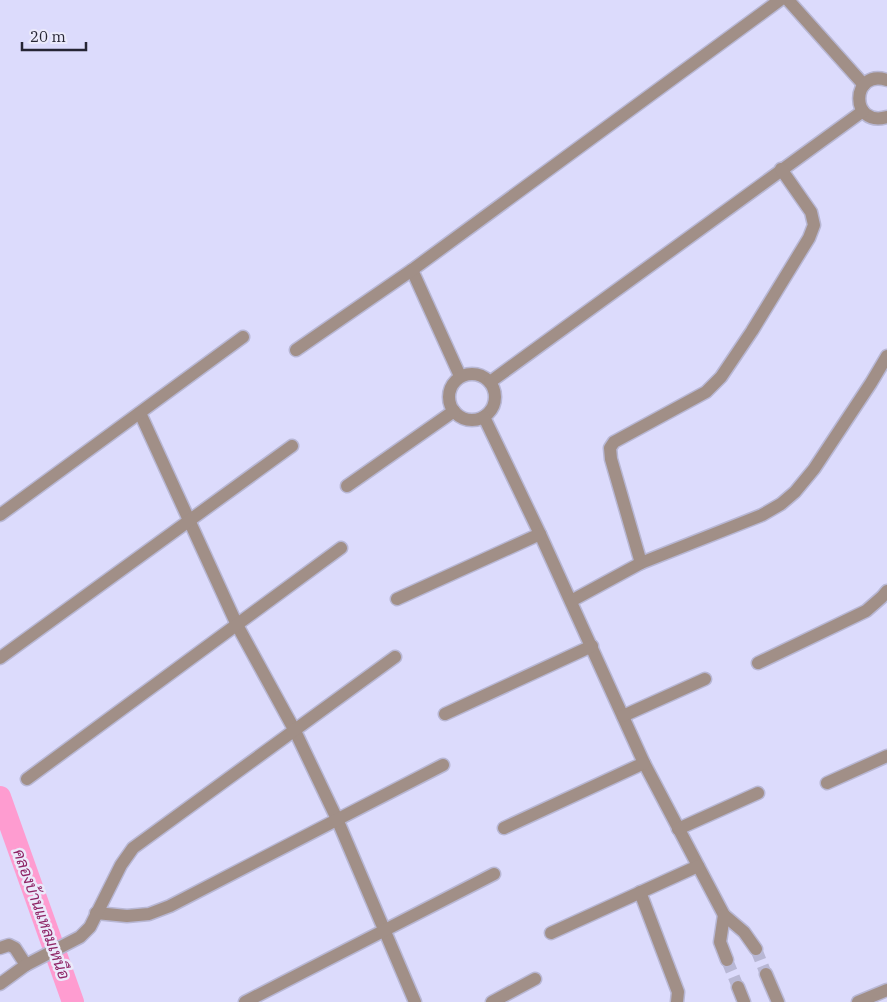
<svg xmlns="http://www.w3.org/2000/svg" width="887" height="1002" viewBox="0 0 887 1002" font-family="'IBM Plex Serif',Sarabun,serif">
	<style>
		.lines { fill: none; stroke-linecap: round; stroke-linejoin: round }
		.canal { stroke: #fe9cd0; stroke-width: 22 }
		.minor-tunnel { stroke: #b8b7d4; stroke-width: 12; stroke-dasharray: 12 6; stroke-linecap: butt }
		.minor-casing { stroke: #b8b7d4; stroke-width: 15 }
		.minor { stroke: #a18f87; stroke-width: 12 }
		.labels { text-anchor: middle; stroke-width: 5; stroke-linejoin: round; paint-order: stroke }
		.water-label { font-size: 16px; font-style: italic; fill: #8f2566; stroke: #ebeafb }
	</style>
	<rect width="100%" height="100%" fill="#dcdbfc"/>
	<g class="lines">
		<polyline class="canal" points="0,797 73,1002"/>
		<g class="minor-tunnel">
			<polyline points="756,949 766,974"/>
			<polyline points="727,960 738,987"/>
		</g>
		<defs>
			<g id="minor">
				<polyline points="788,0 864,85"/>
				<path d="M887 80C851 68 849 128 887 117"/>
				<polyline points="412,270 460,376"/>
				<polyline points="296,350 412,270 780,0"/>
				<circle cx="472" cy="397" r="23"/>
				<polyline points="490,382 863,111"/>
				<polyline points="140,413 237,625 295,731 337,819 415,1002"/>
				<polyline points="484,417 540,534 644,763 724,915 744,932 756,949"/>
				<polyline points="347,486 454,411"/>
				<polyline points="0,515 243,337"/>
				<polyline points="641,563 611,459 610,448 614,442 706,392 721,377 752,331 809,238 814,225 811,212 781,169"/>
				<polyline points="397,599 540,534"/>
				<polyline points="571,601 641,563 762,515 781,504 795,492 814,469 871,383 887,356"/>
				<polyline points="0,658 292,446"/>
				<polyline points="758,663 866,611 882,597 887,591"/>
				<polyline points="445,714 592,646"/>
				<polyline points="623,716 705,679"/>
				<polyline points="27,779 341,548"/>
				<polyline points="827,783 887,756"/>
				<polyline points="504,828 644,763"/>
				<polyline points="678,829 758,793"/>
				<polyline points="640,892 678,992 677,1002"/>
				<polyline points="96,913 127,916 149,914 170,906 443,765"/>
				<polyline points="724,915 720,942 727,960"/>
				<polyline points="551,933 698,866"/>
				<polyline points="0,948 9,945 15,948 26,965"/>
				<polyline points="766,974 778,1002"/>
				<polyline points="0,984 26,965 80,937 90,927 121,865 133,848 395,657"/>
				<polyline points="738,987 744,1002"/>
				<polyline points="245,1002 494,874"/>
				<polyline points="492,1002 535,979"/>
				<polyline points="858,1002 887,990"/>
			</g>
		</defs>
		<use href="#minor" class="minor-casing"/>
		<use href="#minor" class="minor"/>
	</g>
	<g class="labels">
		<g class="water-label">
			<text transform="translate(42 914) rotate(70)" y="6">คลองบ้านแหลมเหนือ</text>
		</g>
	</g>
	<path d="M22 42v8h64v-8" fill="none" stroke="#262534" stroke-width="2.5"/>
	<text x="30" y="42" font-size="15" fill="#262534" stroke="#ebeafb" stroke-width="4" paint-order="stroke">20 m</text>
</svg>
